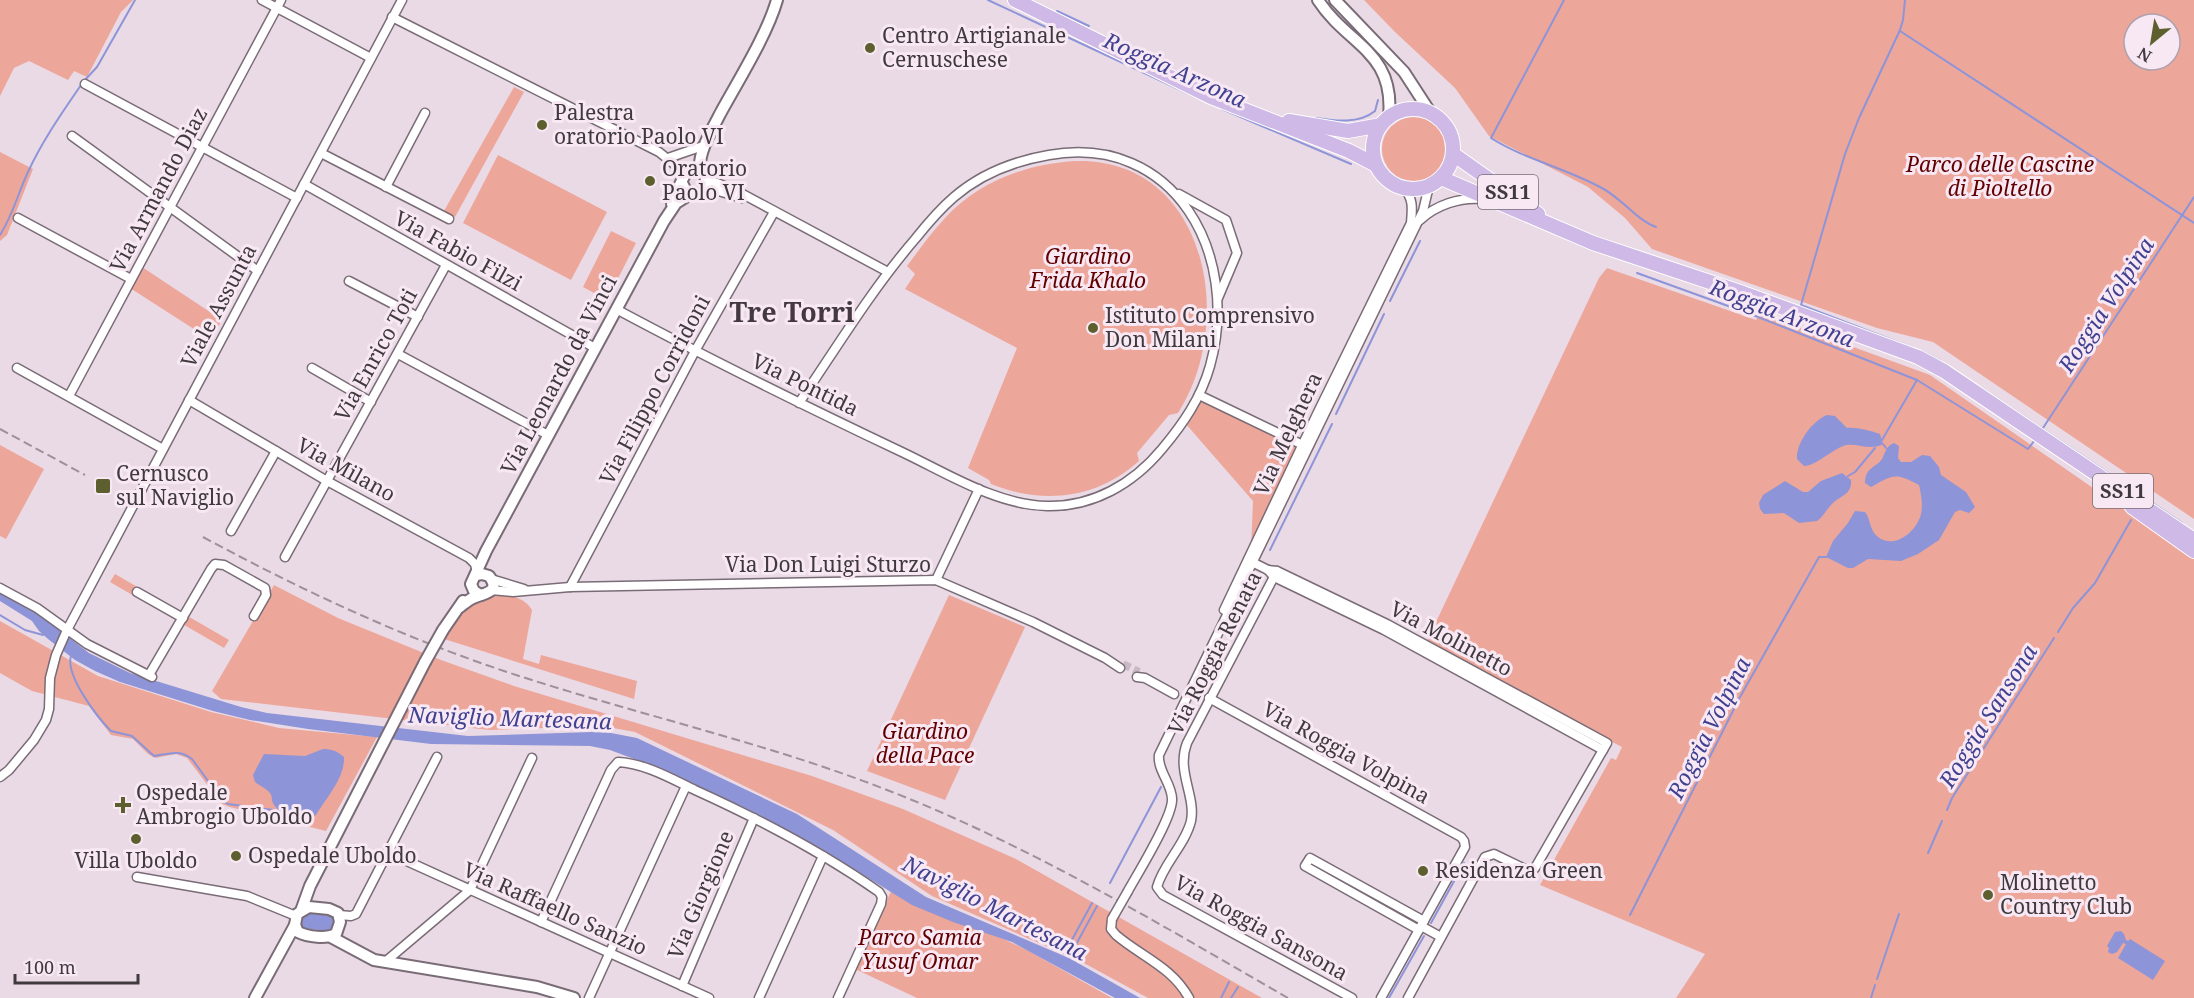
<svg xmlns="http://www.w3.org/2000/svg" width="2194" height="998" viewBox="0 0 2194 998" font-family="'Noto Serif',serif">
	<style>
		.green { fill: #eda69a; fill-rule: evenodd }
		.water { fill: #8d94d8 }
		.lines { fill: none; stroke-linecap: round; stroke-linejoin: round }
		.stream { stroke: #8d94d8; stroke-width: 2 }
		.minor-tunnel { stroke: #c8bac5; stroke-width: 8; stroke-dasharray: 8 4; stroke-linecap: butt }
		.minor-casing { stroke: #796c76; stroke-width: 11 }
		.tertiary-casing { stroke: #796c76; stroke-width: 14 }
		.primary-casing { stroke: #fff; stroke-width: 16 }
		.minor { stroke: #fff; stroke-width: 8 }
		.tertiary { stroke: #fff; stroke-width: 10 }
		.primary { stroke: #cfb9e6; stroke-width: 14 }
		.rail { stroke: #9c919a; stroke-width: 2; stroke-dasharray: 9 4.5; stroke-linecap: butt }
		.minor-bridge-casing { stroke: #796c76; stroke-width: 11; stroke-linecap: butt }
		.tertiary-bridge-casing { stroke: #796c76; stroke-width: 14; stroke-linecap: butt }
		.minor-bridge { stroke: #fff; stroke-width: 8 }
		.tertiary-bridge { stroke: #fff; stroke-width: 10 }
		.poi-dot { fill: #5d602e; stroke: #f7e8f3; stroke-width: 2 }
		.labels { text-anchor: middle; stroke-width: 6; stroke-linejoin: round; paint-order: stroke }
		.shield { fill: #f7e8f3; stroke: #776e75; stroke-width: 1.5 }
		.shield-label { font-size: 20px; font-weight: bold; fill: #403a3f }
		.poi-label { font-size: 21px; fill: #403a3f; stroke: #f7e8f3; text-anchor: start }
		.park-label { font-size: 21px; font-style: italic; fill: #620000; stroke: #f7e8f3 }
		.street-label { font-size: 21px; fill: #403a3f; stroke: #f7e8f3 }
		.water-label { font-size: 22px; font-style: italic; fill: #404191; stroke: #f7e8f3 }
		.district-label { font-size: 27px; font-weight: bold; fill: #443841; stroke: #f7e8f3 }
	</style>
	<rect width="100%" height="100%" fill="#eadae6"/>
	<g class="green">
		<polygon points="0,0 133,0 121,12 87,77 74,71 68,80 29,61 14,68 0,96"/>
		<path d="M1364 0H2194V519L1933 342 1877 328 1652 249 1625 218 1588 187 1489 136 1455 88 1394 31ZM2134 24H2170V60H2134Z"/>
		<polygon points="514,87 524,92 455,217 444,211"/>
		<circle cx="1414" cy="149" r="32"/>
		<polygon points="0,152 33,169 7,235 0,241"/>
		<polygon points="498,155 607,212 571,280 463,223"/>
		<path d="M1075 161C1207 157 1237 322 1178 413L1169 415 1137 453 1139 461C1097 499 1043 505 991 484L989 480 968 468 1017 348 905 289 915 274 907 266C919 250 931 233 945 218 979 181 1027 164 1075 161Z"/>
		<polygon points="611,231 636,243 607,300 583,287"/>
		<polygon points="142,267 222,320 211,340 130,288"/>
		<polygon points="1607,268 1756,320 1760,313 1930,375 2194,558 2194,998 1676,998 1705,954 1540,885 1611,758 1616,760 1622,747 1540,705 1541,702 1427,641 1599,278"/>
		<polygon points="1198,400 1299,448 1251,550 1253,501 1185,423"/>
		<polygon points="0,445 44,469 6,539 0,536"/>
		<polygon points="115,574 229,640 224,648 110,582"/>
		<polygon points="274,585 338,618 441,660 514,686 812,776 903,809 1016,859 1262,998 1148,998 1082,962 932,896 833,830 635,732 602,726 489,730 221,699 212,691"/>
		<path d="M495 594C509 595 525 597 532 610L523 659 539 664 541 655 637 681 634 699 444 639 465 608 476 599Z"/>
		<polygon points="949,595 1025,627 945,800 867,771"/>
		<polygon points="0,621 98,676 211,712 279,728 377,737 326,831 230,807 222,804 187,758 176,754 155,758 148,754 133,739 111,735 89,706 32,691 0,673"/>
		<polygon points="893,887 1027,950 1112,998 917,998 855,969"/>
	</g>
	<g class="water">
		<path d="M1827 415 1835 416 1847 428C1856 427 1871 431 1880 434L1883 444C1870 451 1859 443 1846 445 1832 449 1816 466 1804 466L1797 459C1796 443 1812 421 1827 415Z"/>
		<path d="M1894 443 1899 446 1898 458 1901 462H1911L1922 455 1930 456 1939 467 1941 475 1966 492 1975 507 1969 513 1960 510 1955 512 1939 540 1918 554 1901 561 1868 559 1853 568H1848L1826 557 1833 541 1848 523 1855 511 1865 512C1871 519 1869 530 1878 537 1895 550 1917 531 1921 514 1923 504 1921 494 1919 485 1895 472 1893 475 1871 487L1865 483C1865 467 1876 468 1882 459 1886 452 1885 447 1894 443Z"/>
		<path d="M1842 473 1851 480C1852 494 1842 495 1834 502 1827 508 1824 516 1817 521L1799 523 1784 513 1764 514 1760 509 1759 503 1763 495 1785 481 1803 492H1808L1821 481Z"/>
		<polygon points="0,592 41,616 89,653 130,673 241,707 267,713 468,736 591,732 611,733 637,738 797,814 926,897 1069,958 1140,998 1115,998 1012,942 953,922 912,905 826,852 743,807 661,769 610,750 590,746 431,744 308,729 250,720 213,711 120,682 95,671 75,660 48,639 39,631 32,621 0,601"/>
		<path d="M323 749C332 749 337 751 344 757 345 778 326 798 316 815 303 823 280 817 273 803 271 799 273 798 270 793 267 789 259 785 255 782L253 775 264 754 305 756Z"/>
		<polygon points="306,913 333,916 335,919 333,931 305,929 302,927 302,916"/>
		<polygon points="2121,931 2124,934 2126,940 2128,941 2130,939 2165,961 2153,980 2118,958 2126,944 2123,943 2117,952 2112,954 2108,952 2109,948 2107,946 2115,932"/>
	</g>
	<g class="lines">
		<g class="stream">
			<polyline points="988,0 1200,99"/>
			<path d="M1564 0 1491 138C1524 159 1565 168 1600 187 1621 197 1636 220 1656 227"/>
			<polyline points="1905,0 1903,20 1900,30 1859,118 1845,154 1801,305 1913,348"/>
			<polyline points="1057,11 1089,26"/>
			<polyline points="1900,31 2194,223"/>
			<polyline points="84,81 97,67 135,0"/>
			<polyline points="1222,109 1351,164"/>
			<path d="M1316 118C1335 121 1359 124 1375 111L1378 100"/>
			<path d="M0 235C13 215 18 193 28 172 42 141 62 113 81 85"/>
			<polyline points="1637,273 1753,315 1917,380"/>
			<polyline points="1390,301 1420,241"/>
			<polyline points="1921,351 1940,361"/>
			<polyline points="1980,387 2182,523"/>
			<polyline points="1336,414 1384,314"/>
			<polyline points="2043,428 2194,197"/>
			<polyline points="1882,440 1917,380 2028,449 2034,441"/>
			<polyline points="1883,444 1886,448"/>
			<polyline points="1848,476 1855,472 1875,448"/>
			<polyline points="1270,550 1332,424"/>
			<polyline points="0,615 25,630 43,635"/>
			<polyline points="2058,632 2073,608 2095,583 2131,520"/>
			<path d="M71 656C65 675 97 717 111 731L132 736 154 756C169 754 179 749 192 759L222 800 228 804 281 811"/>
			<polyline points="1947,810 1952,798 2054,638"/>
			<polyline points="1928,853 1942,821"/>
			<polyline points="1110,883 1161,787"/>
			<polyline points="1630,915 1740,697 1819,557 1826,557"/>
			<polyline points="1431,923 1464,863"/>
			<polyline points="1068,947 1092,903"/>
			<polyline points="1073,950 1097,906"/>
			<polyline points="1877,979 1899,914"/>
			<polyline points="1221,998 1229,982"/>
			<polyline points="1231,998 1238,987"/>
			<polyline points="1389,998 1424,936"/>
			<polyline points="1871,998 1875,985"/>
		</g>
		<polyline class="minor-tunnel" points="1123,664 1139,672"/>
		<defs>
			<g id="minor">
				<polyline points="262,0 371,58"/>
				<polyline points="392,17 659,152 685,173"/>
				<polyline points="85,84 297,198"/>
				<polyline points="72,136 258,271"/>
				<polyline points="321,153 449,219"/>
				<polyline points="668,158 700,147"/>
				<polyline points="707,179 737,191 888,272"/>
				<polyline points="304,184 595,348"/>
				<polyline points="386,187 425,113"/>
				<polyline points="705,190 715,190 742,198"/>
				<polyline points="1179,194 1226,220 1237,253 1218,298"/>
				<polyline points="18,218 131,279"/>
				<path d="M1420 220C1436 205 1460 197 1482 199"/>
				<polyline points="349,281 418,317"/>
				<path d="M616 309C711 360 807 407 904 453 948 474 997 505 1047 506 1093 507 1133 484 1162 449 1183 424 1201 398 1210 366 1241 255 1175 133 1049 155 1014 161 982 173 954 197 940 209 928 223 916 238 872 289 837 347 799 403"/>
				<polyline points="398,354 548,435"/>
				<polyline points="17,368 163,449"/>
				<polyline points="312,368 371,402"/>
				<polyline points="1199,395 1307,447"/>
				<polyline points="69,396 281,0"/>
				<polyline points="189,400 327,481 469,558 475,564 477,572"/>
				<polyline points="231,531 276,451"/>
				<polyline points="285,557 446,265"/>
				<polyline points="1248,560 1268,570 1274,577 1384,630 1603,750"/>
				<polyline points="1268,570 1277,571 1387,624 1607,743 1535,868 1527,870 1494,854 1485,857 1408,998"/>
				<path d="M1277 571 1187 743C1176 771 1196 796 1191 821 1185 845 1163 864 1157 887L1163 895 1352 998"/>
				<polyline points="491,579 524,589"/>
				<polyline points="936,580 979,489"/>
				<polyline points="570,587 695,351 774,212"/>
				<polyline points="0,588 37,608 87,644 152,677"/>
				<polyline points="491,590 513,592 570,587 936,580 1033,622 1105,658 1120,668"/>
				<polyline points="137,592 183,618"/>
				<path d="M1224 610 1318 412 1411 223C1412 209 1414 200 1404 188"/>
				<polyline points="149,675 211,569 215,564 224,565 265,588 266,595 254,616"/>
				<polyline points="1137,677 1145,678 1174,694"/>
				<polyline points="1209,698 1461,837 1464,841 1465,847 1381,998"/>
				<polyline points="0,777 9,770 34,740 46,720 49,709 50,678 56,655 67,630 402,0"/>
				<polyline points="387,852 709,998"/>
				<polyline points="137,877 247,896 296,916"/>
				<path d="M1128 891C1138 873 1173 817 1172 799 1172 784 1157 770 1159 755L1423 211 1429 186"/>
				<polyline points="339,915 351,916 356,914 437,757"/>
				<path d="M1112 919 1111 929 1116 935C1142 957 1172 967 1189 998"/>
				<path d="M541 922 611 770 618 762C644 763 672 779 695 790 759 819 822 852 879 892L882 897 881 904 838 998"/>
				<polyline points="1421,926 1441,937"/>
				<polyline points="1419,930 1305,866 1310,858 1424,921"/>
				<polyline points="385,962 470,890 532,758"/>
				<polyline points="682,986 754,818"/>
				<polyline points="589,998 686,786"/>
				<polyline points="759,998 823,856"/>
			</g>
			<g id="tertiary">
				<path d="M1318 0C1348 46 1395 51 1389 117"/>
				<polyline points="1335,0 1404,72 1430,112"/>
				<path d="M700 170C698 152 712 130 720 114 738 81 767 35 777 0"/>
				<path d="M672 204C675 196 683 176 688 171L700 170 705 176 707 183 702 192 694 195 686 191 682 183"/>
				<polyline points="481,595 474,591 471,584 486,551 664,221 676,203 690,194"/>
				<path d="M460 607C464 604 468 600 473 598 483 593 502 593 489 576L482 574 476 575"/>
				<polyline points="443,630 463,601"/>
				<path d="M309 907 329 909 338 913 340 922 336 934C326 939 308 937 298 932L295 925 297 914Z"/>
				<polyline points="301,911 310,886 425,662"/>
				<polyline points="331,937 374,960 537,987 574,998"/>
				<polyline points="255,998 295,925"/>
			</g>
			<g id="primary">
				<polyline points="1015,0 1211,97 1349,151 1376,165"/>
				<circle cx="1413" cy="149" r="40"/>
				<polyline points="1289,121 1348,131 1381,125"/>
				<polyline points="1453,154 1538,214"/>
				<polyline points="1441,178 1593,243 1743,293 1918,357 1944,371 2194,540"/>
				<polyline points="2132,507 2194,551"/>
			</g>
		</defs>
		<use href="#minor" class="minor-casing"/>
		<use href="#tertiary" class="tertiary-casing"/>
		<use href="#primary" class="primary-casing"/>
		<use href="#minor" class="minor"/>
		<use href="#tertiary" class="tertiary"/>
		<use href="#primary" class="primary"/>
		<g class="rail">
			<polyline points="0,429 85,475"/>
			<path d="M203 537C301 590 402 637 507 672 631 713 760 741 882 788 1025 843 1156 922 1288 998"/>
		</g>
		<defs>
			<polyline id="minor-bridge" points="1112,919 1128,891"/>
			<polyline id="tertiary-bridge" points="425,662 443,630"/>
		</defs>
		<use href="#minor-bridge" class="minor-bridge-casing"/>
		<use href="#tertiary-bridge" class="tertiary-bridge-casing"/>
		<use href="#minor-bridge" class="minor-bridge"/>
		<use href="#tertiary-bridge" class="tertiary-bridge"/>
	</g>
	<g class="poi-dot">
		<circle cx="870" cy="48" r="6"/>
		<circle cx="542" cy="125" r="6"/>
		<circle cx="650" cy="181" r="6"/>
		<circle cx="1093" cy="328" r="6"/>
		<rect x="95" y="478" width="16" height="16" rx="3"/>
		<path d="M120 796h6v6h6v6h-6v6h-6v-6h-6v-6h6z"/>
		<circle cx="136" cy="839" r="6"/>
		<circle cx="236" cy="856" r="6"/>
		<circle cx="1423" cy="871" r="6"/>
		<circle cx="1988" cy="895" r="6"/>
	</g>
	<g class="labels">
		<g class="shield">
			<rect x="1478" y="175" width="60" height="34" rx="4.5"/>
			<rect x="2093" y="474" width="60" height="34" rx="4.5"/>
		</g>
		<g class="shield-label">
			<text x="1508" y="199">SS11</text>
			<text x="2123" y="498">SS11</text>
		</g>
		<g class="poi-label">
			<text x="882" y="43">Centro Artigianale<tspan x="882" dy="24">Cernuschese</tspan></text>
			<text x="554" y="120">Palestra<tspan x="554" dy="24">oratorio Paolo VI</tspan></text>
			<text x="662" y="176">Oratorio<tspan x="662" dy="24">Paolo VI</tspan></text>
			<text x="1105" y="323">Istituto Comprensivo<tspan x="1105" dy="24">Don Milani</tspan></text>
			<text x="116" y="481">Cernusco<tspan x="116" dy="24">sul Naviglio</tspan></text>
			<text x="136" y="800">Ospedale<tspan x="136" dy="24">Ambrogio Uboldo</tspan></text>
			<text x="248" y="863">Ospedale Uboldo</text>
			<text x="136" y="868" text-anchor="middle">Villa Uboldo</text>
			<text x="1435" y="878">Residenza Green</text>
			<text x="2000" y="890">Molinetto<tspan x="2000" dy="24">Country Club</tspan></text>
		</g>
		<g class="park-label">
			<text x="2000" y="172">Parco delle Cascine<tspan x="2000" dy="24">di Pioltello</tspan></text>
			<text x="1088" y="264">Giardino<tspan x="1088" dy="24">Frida Khalo</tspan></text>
			<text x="925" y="739">Giardino<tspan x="925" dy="24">della Pace</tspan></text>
			<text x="920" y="945">Parco Samia<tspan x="920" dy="24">Yusuf Omar</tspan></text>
		</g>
		<g class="street-label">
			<text transform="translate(159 190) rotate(-62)" y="7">Via Armando Diaz</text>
			<text transform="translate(458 251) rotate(29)" y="7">Via Fabio Filzi</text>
			<text transform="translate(219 306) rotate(-62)" y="7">Viale Assunta</text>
			<text transform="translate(376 355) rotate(-61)" y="7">Via Enrico Toti</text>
			<text transform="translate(559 375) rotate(-62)" y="7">Via Leonardo da Vinci</text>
			<text transform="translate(805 385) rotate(26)" y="7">Via Pontida</text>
			<text transform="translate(655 390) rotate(-62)" y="7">Via Filippo Corridoni</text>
			<text transform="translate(1288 434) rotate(-65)" y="7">Via Melghera</text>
			<text transform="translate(346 470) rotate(29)" y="7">Via Milano</text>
			<text x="828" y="572">Via Don Luigi Sturzo</text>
			<text transform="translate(1451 639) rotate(28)" y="7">Via Molinetto</text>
			<text transform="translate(1215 653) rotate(-63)" y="7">Via Roggia Renata</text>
			<text transform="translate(1346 753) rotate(29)" y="7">Via Roggia Volpina</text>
			<text transform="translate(701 895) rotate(-67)" y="7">Via Giorgione</text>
			<text transform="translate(555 909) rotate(24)" y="7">Via Raffaello Sanzio</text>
			<text transform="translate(1261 928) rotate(29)" y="7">Via Roggia Sansona</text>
		</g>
		<g class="water-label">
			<text transform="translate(1175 70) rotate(24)" y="8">Roggia Arzona</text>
			<text transform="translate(2106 305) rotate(-57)" y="8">Roggia Volpina</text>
			<text transform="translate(1782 313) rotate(21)" y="8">Roggia Arzona</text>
			<text transform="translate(1988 716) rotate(-58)" y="8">Roggia Sansona</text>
			<text transform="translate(510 718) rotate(2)" y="8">Naviglio Martesana</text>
			<text transform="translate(1709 728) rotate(-63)" y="8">Roggia Volpina</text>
			<text transform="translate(995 908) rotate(27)" y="8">Naviglio Martesana</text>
		</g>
		<g class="district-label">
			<text x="792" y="322">Tre Torri</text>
		</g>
	</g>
	<g transform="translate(2152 42) rotate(210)"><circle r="28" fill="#f7e8f3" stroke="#aea2ab" stroke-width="1.5"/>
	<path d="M0-4.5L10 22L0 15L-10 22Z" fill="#5d602e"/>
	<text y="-9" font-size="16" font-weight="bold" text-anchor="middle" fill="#403a3f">N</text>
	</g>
	<path d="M15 974v9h123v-9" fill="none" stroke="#403a3f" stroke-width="3"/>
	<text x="24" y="974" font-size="18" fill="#403a3f" stroke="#f7e8f3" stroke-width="4.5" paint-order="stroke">100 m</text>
</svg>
